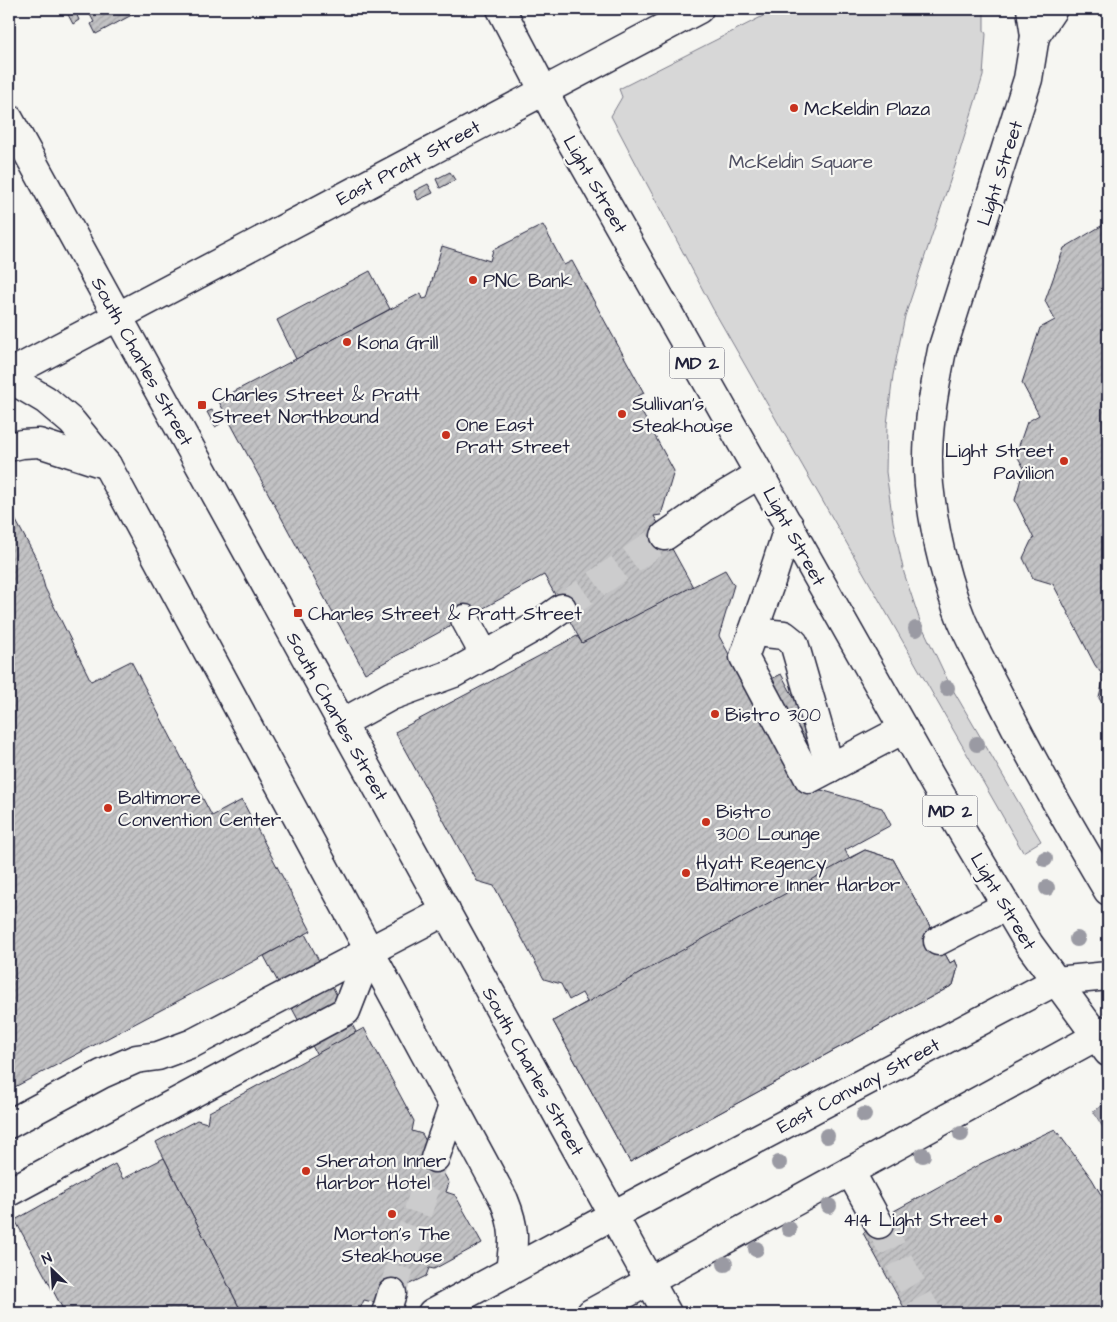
<svg xmlns="http://www.w3.org/2000/svg" width="1117" height="1322" viewBox="0 0 1117 1322" font-family="'Architects Daughter',sans-serif">
	<style>
		.green { fill: #d7d7d7; stroke: #7c7c89 }
		.water { fill: #adadb3; stroke: #757583 }
		.building { fill: url(#building-hatch); stroke: #22223b }
		.lines { fill: none; stroke-linecap: round; stroke-linejoin: round }
		.minor-tunnel { stroke: #cccccd; stroke-width: 28; stroke-dasharray: 28 14; stroke-linecap: butt }
		.minor-casing { stroke: #22223b; stroke-width: 31 }
		.major-casing { stroke: #22223b; stroke-width: 31 }
		.minor { stroke: #f6f6f2; stroke-width: 28 }
		.major { stroke: #f6f6f2; stroke-width: 28 }
		.tree { fill: #9a9aa3 }
		.poi-dot { fill: #c8321e; stroke: #f6f6f2; stroke-width: 2 }
		.labels { text-anchor: middle; stroke-width: 4.5; stroke-linejoin: round; paint-order: stroke }
		.shield { fill: #f6f6f2; stroke: #626272; stroke-width: 1 }
		.shield-label { font-size: 18px; font-weight: bold; fill: #22223b }
		.poi-label { font-size: 19px; fill: #22223b; stroke: #f6f6f2; text-anchor: start }
		.park-label { font-size: 19px; fill: #4f4f62; stroke: #f6f6f2 }
		.street-label { font-size: 19px; fill: #22223b; stroke: #f6f6f2 }
	</style>
	<defs>
		<pattern id="building-hatch" width="6" height="6" patternUnits="userSpaceOnUse" patternTransform="scale(1.25)"><rect width="6" height="6" fill="#c2c2c4"/><path d="M-1 1l2-2M0 6l6-6M5 7l2-2" fill="none" stroke="#a6a6a9"/></pattern>
	</defs>
	<rect width="100%" height="100%" fill="#f6f6f2"/>
	<filter id="ink" filterUnits="userSpaceOnUse"><feTurbulence type="fractalNoise" baseFrequency=".02" numOctaves="2"/><feDisplacementMap in="SourceGraphic" scale="10" xChannelSelector="R" yChannelSelector="G"/><feConvolveMatrix kernelMatrix="1 2 1 2 8 2 1 2 1" color-interpolation-filters="sRGB"/></filter>
	<g filter="url(#ink)">
		<polygon class="green" points="777,9 984,9 984,30 986,34 983,76 960,151 905,316 893,375 887,424 886,472 893,522 904,573 921,624 949,683 1041,841 1023,852 713,309 611,116 622,97 619,89"/>
		<polygon class="water" points="1107,1103 1108,1106 1108,1136 1093,1111"/>
		<g class="building">
			<polygon points="65,9 85,9 76,13 79,20 73,24"/>
			<polygon points="87,9 143,9 96,34 91,24 94,22"/>
			<polygon points="450,172 455,180 440,188 436,179"/>
			<polygon points="428,184 433,193 418,200 414,191"/>
			<polygon points="1108,222 1108,714 1099,698 1104,677 1095,665 1053,584 1033,578 1023,558 1031,541 1034,539 1015,500 1024,468 1016,454 1027,422 1039,415 1022,383 1040,328 1055,320 1045,301 1064,248"/>
			<polygon points="543,225 564,265 572,261 644,393 634,398 674,471 661,515 654,516 693,587 582,643 544,575 365,673 218,400 421,293 423,299 427,298 442,246 490,261 493,250"/>
			<polygon points="370,271 390,309 296,359 277,320"/>
			<polygon points="212,410 220,424 215,427 207,412"/>
			<polygon points="14,517 38,562 45,588 91,681 131,661 212,816 242,800 311,931 9,1090 9,519"/>
			<polygon points="725,570 734,585 719,636 749,691 781,674 825,755 801,784 882,808 891,825 845,850 849,858 865,850 893,859 950,963 955,960 958,967 953,985 630,1162 553,1021 587,1002 582,993 569,1000 561,984 544,979 494,886 477,881 395,732 577,636 582,643"/>
			<polygon points="865,850 893,859 950,963 955,960 958,967 953,985 630,1162 553,1021"/>
			<polygon points="305,934 356,1032 317,1055 264,956"/>
			<polygon points="364,1028 414,1121 412,1131 422,1134 449,1183 446,1192 455,1195 482,1243 434,1269 429,1268 426,1276 373,1302 364,1300 360,1309 353,1313 242,1313 156,1142 197,1120 207,1123 209,1112"/>
			<polygon points="1055,1129 1092,1179 1108,1207 1108,1313 907,1313 863,1233 896,1215 894,1211 982,1163"/>
			<polygon points="164,1158 242,1313 65,1313 15,1220 115,1164 123,1179"/>
		</g>
		<g class="lines">
			<g class="minor-tunnel">
				<polyline points="562,608 665,536"/>
				<polyline points="879,1224 927,1313"/>
				<polyline points="392,1293 435,1158"/>
			</g>
			<defs>
				<g id="minor">
					<path d="M9 378 46 400 72 422 107 465 504 1200C516 1229 514 1241 510 1271"/>
					<polyline points="9,447 22,444 39,443 107,465"/>
					<polyline points="789,525 771,581 744,657 809,779 904,729"/>
					<polyline points="665,536 718,499 760,474"/>
					<polyline points="465,619 485,656"/>
					<polyline points="753,632 784,635 794,643 830,768"/>
					<polyline points="342,723 391,696 454,673 535,627 562,608"/>
					<polyline points="938,941 1006,906"/>
					<polyline points="9,1124 102,1074 136,1059 158,1056 193,1043 446,911"/>
					<polyline points="435,1158 453,1106"/>
					<polyline points="850,1171 879,1224"/>
					<polyline points="9,1192 346,1011 369,952"/>
					<polyline points="613,1215 667,1313"/>
					<polyline points="386,1313 392,1293"/>
				</g>
				<g id="major">
					<polyline points="501,9 558,118 950,811 1029,944 1108,1052"/>
					<path d="M1031 9 1035 36 1028 79 942 350C933 395 925 440 929 485 934 531 945 578 962 621 974 648 988 674 1001 699 1034 765 1071 828 1108 891"/>
					<polyline points="1035,36 1053,9"/>
					<polyline points="9,119 613,1215"/>
					<polyline points="9,374 699,9"/>
					<polyline points="432,1313 643,1199 1056,981 1108,976"/>
					<polyline points="591,1313 1108,1030"/>
				</g>
			</defs>
			<use href="#minor" class="minor-casing"/>
			<use href="#major" class="major-casing"/>
			<use href="#minor" class="minor"/>
			<use href="#major" class="major"/>
		</g>
		<g class="tree">
			<circle cx="916" cy="629" r="8"/>
			<circle cx="947" cy="688" r="8"/>
			<circle cx="977" cy="744" r="8"/>
			<circle cx="1045" cy="859" r="8"/>
			<circle cx="1047" cy="888" r="8"/>
			<circle cx="1077" cy="939" r="8"/>
			<circle cx="864" cy="1115" r="8"/>
			<circle cx="961" cy="1134" r="8"/>
			<circle cx="827" cy="1136" r="8"/>
			<circle cx="923" cy="1155" r="8"/>
			<circle cx="779" cy="1163" r="8"/>
			<circle cx="829" cy="1206" r="8"/>
			<circle cx="789" cy="1229" r="8"/>
			<circle cx="756" cy="1249" r="8"/>
			<circle cx="725" cy="1264" r="8"/>
		</g>
	</g>
	<g class="poi-dot">
		<circle cx="794" cy="108" r="5"/>
		<circle cx="473" cy="280" r="5"/>
		<circle cx="347" cy="342" r="5"/>
		<rect x="197" y="400" width="10" height="10" rx="2.5"/>
		<circle cx="622" cy="414" r="5"/>
		<circle cx="446" cy="435" r="5"/>
		<circle cx="1064" cy="461" r="5"/>
		<rect x="293" y="608" width="10" height="10" rx="2.5"/>
		<circle cx="715" cy="714" r="5"/>
		<circle cx="108" cy="808" r="5"/>
		<circle cx="706" cy="822" r="5"/>
		<circle cx="686" cy="873" r="5"/>
		<circle cx="306" cy="1171" r="5"/>
		<circle cx="392" cy="1214" r="5"/>
		<circle cx="998" cy="1219" r="5"/>
	</g>
	<g class="labels">
		<g class="shield">
			<rect x="669.5" y="347.5" width="55" height="31" rx="4"/>
			<rect x="922.5" y="795.5" width="55" height="31" rx="4"/>
		</g>
		<g class="shield-label">
			<text x="697" y="369">MD 2</text>
			<text x="950" y="817">MD 2</text>
		</g>
		<g class="poi-label">
			<text x="804" y="115">McKeldin Plaza</text>
			<text x="483" y="287">PNC Bank</text>
			<text x="357" y="349">Kona Grill</text>
			<text x="212" y="401">Charles Street &amp; Pratt<tspan x="212" dy="22">Street Northbound</tspan></text>
			<text x="632" y="410">Sullivan's<tspan x="632" dy="22">Steakhouse</tspan></text>
			<text x="456" y="431">One East<tspan x="456" dy="22">Pratt Street</tspan></text>
			<text x="1054" y="457" text-anchor="end">Light Street<tspan x="1054" dy="22">Pavilion</tspan></text>
			<text x="308" y="620">Charles Street &amp; Pratt Street</text>
			<text x="725" y="721">Bistro 300</text>
			<text x="118" y="804">Baltimore<tspan x="118" dy="22">Convention Center</tspan></text>
			<text x="716" y="818">Bistro<tspan x="716" dy="22">300 Lounge</tspan></text>
			<text x="696" y="869">Hyatt Regency<tspan x="696" dy="22">Baltimore Inner Harbor</tspan></text>
			<text x="316" y="1167">Sheraton Inner<tspan x="316" dy="22">Harbor Hotel</tspan></text>
			<text x="988" y="1226" text-anchor="end">414 Light Street</text>
			<text x="392" y="1240" text-anchor="middle">Morton's The<tspan x="392" dy="22">Steakhouse</tspan></text>
		</g>
		<g class="park-label">
			<text x="801" y="168">McKeldin Square</text>
		</g>
		<g class="street-label">
			<text transform="translate(408 162) rotate(-28)" y="7">East Pratt Street</text>
			<text transform="translate(999 173) rotate(-72)" y="7">Light Street</text>
			<text transform="translate(596 184) rotate(60)" y="7">Light Street</text>
			<text transform="translate(143 361) rotate(61)" y="7">South Charles Street</text>
			<text transform="translate(795 536) rotate(61)" y="7">Light Street</text>
			<text transform="translate(338 716) rotate(61)" y="7">South Charles Street</text>
			<text transform="translate(1004 901) rotate(59)" y="7">Light Street</text>
			<text transform="translate(534 1071) rotate(61)" y="7">South Charles Street</text>
			<text transform="translate(858 1085) rotate(-28)" y="7">East Conway Street</text>
		</g>
	</g>
	<rect width="1117" height="1322" fill="none" stroke="#f6f6f2" stroke-width="30"/>
	<rect x="15" y="15" width="1087" height="1292" fill="none" stroke="#22223b" stroke-width="2" filter="url(#ink)"/>
	<g transform="translate(52 1270) rotate(335)" stroke="#f6f6f2" stroke-width="4" paint-order="stroke">
	<path d="M0-4L9 19L0 12L-9 19Z" fill="#22223b"/>
	<text y="-8" font-size="14" font-weight="bold" text-anchor="middle" fill="#22223b">N</text>
	</g>
</svg>
